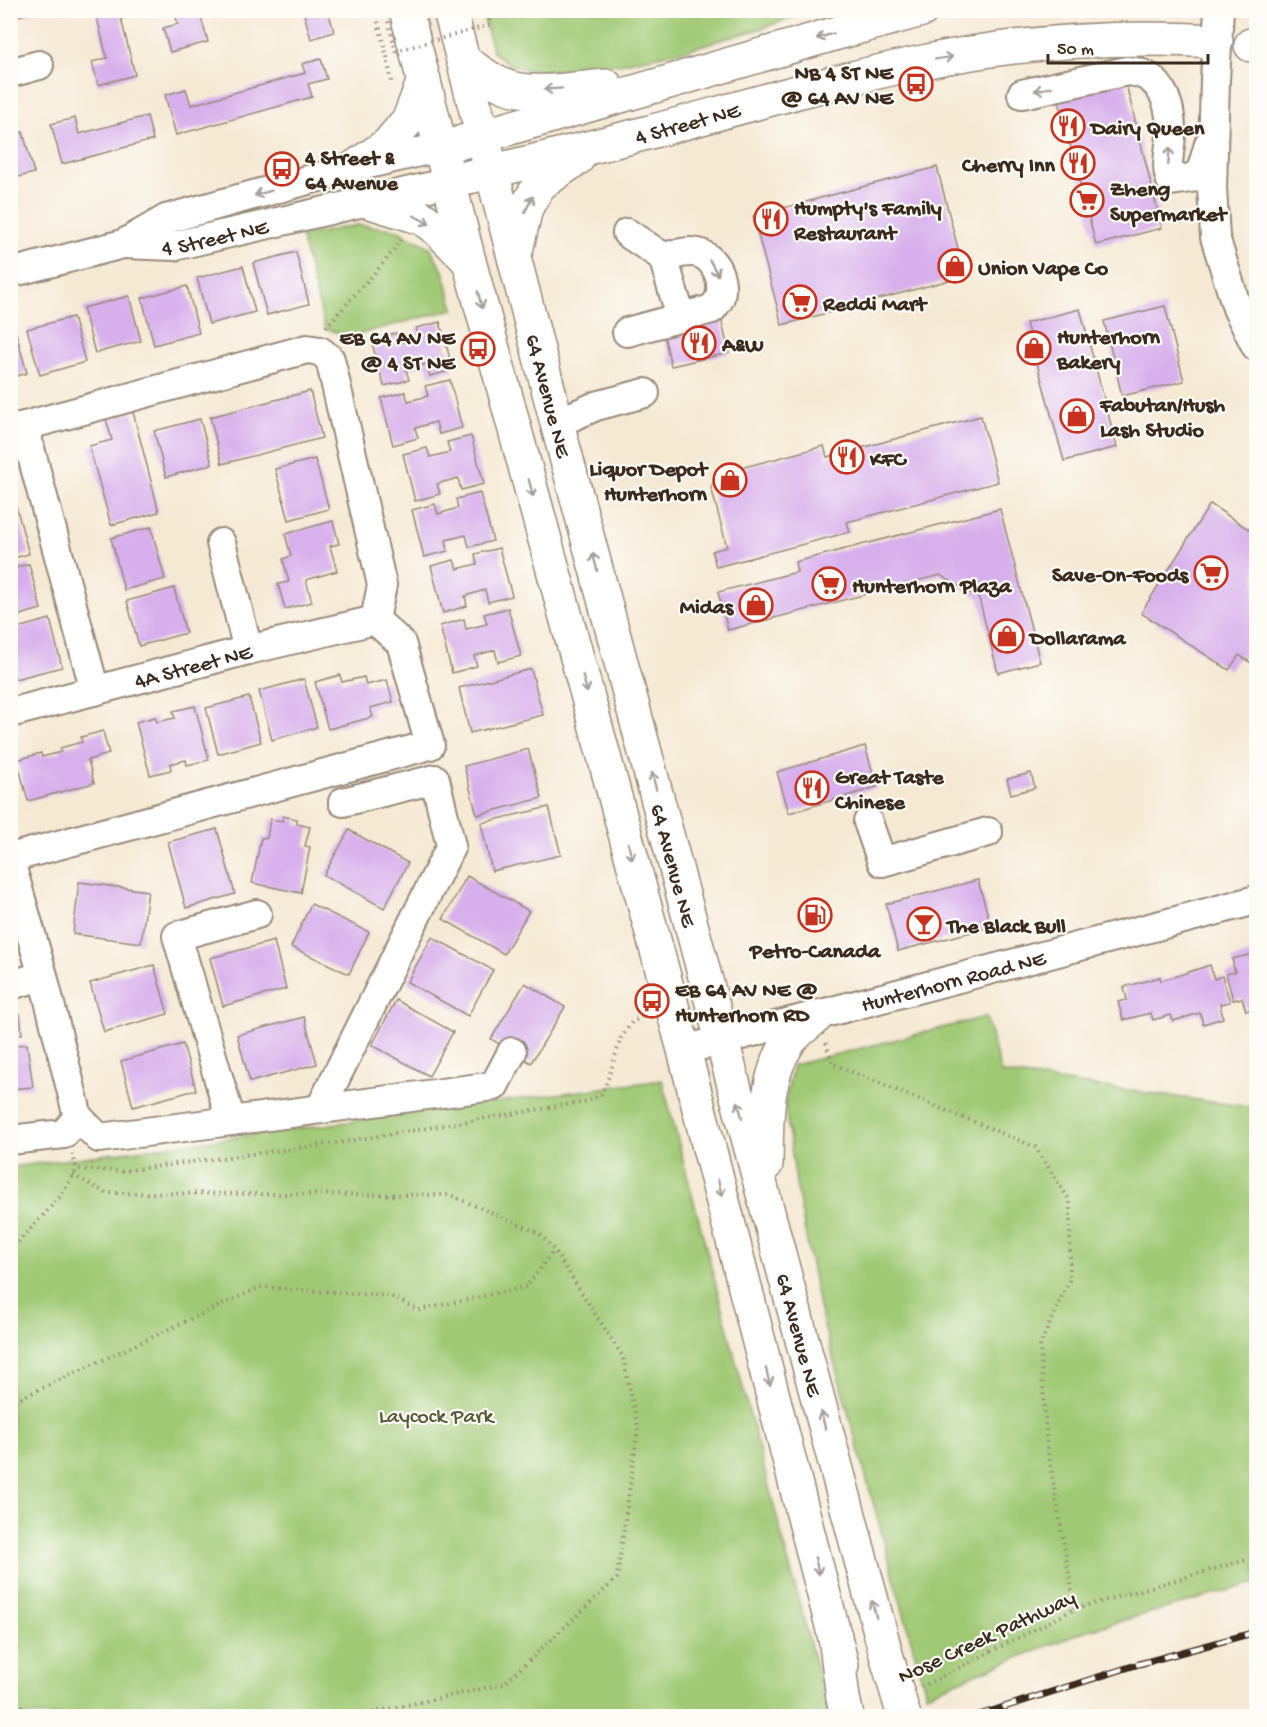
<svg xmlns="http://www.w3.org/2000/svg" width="1267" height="1727" viewBox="0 0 1267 1727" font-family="'Gochi Hand',sans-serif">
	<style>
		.green { fill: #a0c975; stroke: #6e7a4a; stroke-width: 1.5 }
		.building { fill: #d7afec }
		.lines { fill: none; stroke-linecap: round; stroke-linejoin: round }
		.minor-casing { stroke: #988a79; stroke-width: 32 }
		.major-casing { stroke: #988a79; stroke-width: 36 }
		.highway-casing { stroke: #988a79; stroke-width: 36 }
		.path { stroke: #988a79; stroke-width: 4; stroke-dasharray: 1.5 4.5; stroke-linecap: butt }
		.minor { stroke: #fff; stroke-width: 28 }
		.major { stroke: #fff; stroke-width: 33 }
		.highway { stroke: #fff; stroke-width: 33 }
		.rail-casing { stroke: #3b2a1e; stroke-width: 7 }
		.rail { stroke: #fdfcf7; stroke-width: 4.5; stroke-dasharray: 14; stroke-linecap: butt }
		.major-bridge-casing { stroke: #988a79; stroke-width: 36; stroke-linecap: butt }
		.highway-bridge-casing { stroke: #988a79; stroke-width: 36; stroke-linecap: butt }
		.path-bridge { stroke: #988a79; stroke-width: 4; stroke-dasharray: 1.5 4.5; stroke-linecap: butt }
		.major-bridge { stroke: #fff; stroke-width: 33 }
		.highway-bridge { stroke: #fff; stroke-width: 33 }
		.oneway { stroke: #a79f9a }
		.labels { text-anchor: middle; stroke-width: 4.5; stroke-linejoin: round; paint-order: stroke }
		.poi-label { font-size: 22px; font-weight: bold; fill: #3b2a1e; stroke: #fdfcf7; text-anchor: start }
		.street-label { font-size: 22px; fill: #3b2a1e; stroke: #fdfcf7 }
		.park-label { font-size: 22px; fill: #595a38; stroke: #fdfcf7 }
	</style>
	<rect width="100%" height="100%" fill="#fdfcf7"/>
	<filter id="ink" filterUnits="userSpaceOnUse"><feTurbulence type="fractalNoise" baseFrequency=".0167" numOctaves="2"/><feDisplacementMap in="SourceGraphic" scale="12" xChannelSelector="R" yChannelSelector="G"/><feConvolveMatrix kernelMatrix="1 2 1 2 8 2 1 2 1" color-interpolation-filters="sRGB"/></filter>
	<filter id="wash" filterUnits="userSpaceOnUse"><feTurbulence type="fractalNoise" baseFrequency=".008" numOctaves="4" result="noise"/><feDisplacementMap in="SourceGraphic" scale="24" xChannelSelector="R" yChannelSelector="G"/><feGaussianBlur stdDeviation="1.35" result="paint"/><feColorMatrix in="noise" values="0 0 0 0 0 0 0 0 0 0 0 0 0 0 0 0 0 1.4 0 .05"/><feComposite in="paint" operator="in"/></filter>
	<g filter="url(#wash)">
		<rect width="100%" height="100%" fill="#f5e9d4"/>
		<g class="green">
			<polygon points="482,11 482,10 810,11 760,29 686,50 619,64 536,72 510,65 493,52"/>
			<polygon points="357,225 394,229 430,247 443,271 454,309 348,337 325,328 301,236"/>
			<polygon points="986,1017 1001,1073 1256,1108 1256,1583 1082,1632 926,1694 819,1307 797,1189 787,1121 785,1103 793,1065"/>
			<polygon points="662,1080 829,1716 11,1716 11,1167"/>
		</g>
		<g id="blocks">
			<g class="building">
				<polygon points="10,10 38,10 38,11 10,18"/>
				<polygon points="95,10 119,10 135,75 98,85 92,62 107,58"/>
				<polygon points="174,10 199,10 208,42 170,52 163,28 178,24"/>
				<polygon points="303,10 328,10 334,32 311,39"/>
				<polygon points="321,59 327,79 308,84 312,97 176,135 165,95 186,89 191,105 305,73 302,64"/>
				<polygon points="1125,80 1162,228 1096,245 1058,97"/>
				<polygon points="147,116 153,140 62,164 51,124 75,118 79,134"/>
				<polygon points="23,132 34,173 10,179 10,136"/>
				<polygon points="937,167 965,276 782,325 753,216"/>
				<polygon points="296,252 309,304 267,315 253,263"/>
				<polygon points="243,266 255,312 209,324 197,278"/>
				<polygon points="187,286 199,333 154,345 142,298"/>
				<polygon points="129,296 141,341 95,353 83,308"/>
				<polygon points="1165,306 1184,381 1122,396 1104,321"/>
				<polygon points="1080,309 1117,447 1064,461 1026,323"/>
				<polygon points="73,317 85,362 40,375 27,329"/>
				<polygon points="721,318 729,353 671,366 663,331"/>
				<polygon points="440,322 453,370 430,376 426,364 406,370 409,380 384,386 371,340 396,333 398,343 418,338 416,328"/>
				<polygon points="14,326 27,373 10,378 10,327"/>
				<polygon points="450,380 462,428 439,434 436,422 415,428 418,438 393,445 381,398 405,392 408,401 428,396 425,386"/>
				<polygon points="310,391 322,438 222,464 210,417"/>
				<polygon points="133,412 159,512 111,525 89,446 112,440 106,419"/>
				<polygon points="981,416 998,482 847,522 850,532 716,567 712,551 727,547 711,487 718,474 824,446 827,457"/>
				<polygon points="200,419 212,464 166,477 154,431"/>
				<polygon points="471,436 484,484 461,490 458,478 437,484 440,494 415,501 403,454 427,448 430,457 450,452 447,442"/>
				<polygon points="315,459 329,509 289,520 275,469"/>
				<polygon points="10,476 17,496 10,498"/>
				<polygon points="480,493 493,541 469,547 466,535 446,540 448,551 424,557 412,510 435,504 438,514 458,508 456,499"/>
				<polygon points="1210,504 1256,534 1256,666 1239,655 1229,670 1141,613"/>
				<polygon points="16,506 29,554 10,559 10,507"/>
				<polygon points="1000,509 1040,662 998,673 979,598 940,575 728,630 718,592 797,572 795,562"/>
				<polygon points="333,521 339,544 330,546 337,571 306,580 312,602 285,609 278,584 289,582 283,559 291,556 285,534"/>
				<polygon points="151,527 165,579 124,590 111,538"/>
				<polygon points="499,548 512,596 488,602 485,590 465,596 467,606 443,613 431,566 454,560 457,569 477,564 475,554"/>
				<polygon points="29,564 41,609 10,618 10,569"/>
				<polygon points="174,588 186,633 139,646 127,601"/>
				<polygon points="508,608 521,656 498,662 495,650 474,656 477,666 452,673 440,626 464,619 466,629 487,624 484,614"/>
				<polygon points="50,619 62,667 15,679 10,661 10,630"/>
				<polygon points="531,669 543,715 470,733 459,688"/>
				<polygon points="340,675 342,682 364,677 366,685 387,680 393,702 370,708 373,717 328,729 315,682"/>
				<polygon points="304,679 317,727 272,740 259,691"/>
				<polygon points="249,697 261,742 218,754 206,708"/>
				<polygon points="195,706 209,760 187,765 186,760 170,764 171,770 150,775 136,722 155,717 157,722 175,718 173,711"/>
				<polygon points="103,731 109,754 88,760 94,783 28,801 17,760 41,753 42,757 61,752 60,748 82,742 81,737"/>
				<polygon points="865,746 877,787 789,813 777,772"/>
				<polygon points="528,749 542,798 477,815 464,766"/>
				<polygon points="1031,773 1035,788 1011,794 1007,779"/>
				<polygon points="549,807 561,855 492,871 481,823"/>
				<polygon points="283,816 297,819 297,824 310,827 305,846 310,847 301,893 252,883 261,838 267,838 270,819 282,821"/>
				<polygon points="217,829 235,894 186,908 168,842"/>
				<polygon points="349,830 408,863 384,908 324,875"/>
				<polygon points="467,876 529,911 504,954 443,919"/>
				<polygon points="978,880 991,927 898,951 886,904"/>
				<polygon points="79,882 148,891 141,943 73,934"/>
				<polygon points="311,904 369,932 349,974 291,947"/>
				<polygon points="432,937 493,970 468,1016 407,982"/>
				<polygon points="274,941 286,989 223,1006 210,958"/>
				<polygon points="1253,954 1255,959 1256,958 1256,1009 1246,1011 1242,998 1233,1000 1226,974 1235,972 1232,959"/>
				<polygon points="154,965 168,1014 104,1032 90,983"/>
				<polygon points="1210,965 1214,979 1222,976 1230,1002 1220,1004 1223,1018 1203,1024 1200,1013 1173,1021 1171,1015 1153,1020 1151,1013 1123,1020 1118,1002 1127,1000 1124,987 1160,977 1161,981"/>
				<polygon points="525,983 565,1007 531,1063 491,1039"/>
				<polygon points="396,1000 453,1032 429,1076 372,1045"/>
				<polygon points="20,1014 22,1034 10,1035 10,1015"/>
				<polygon points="304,1017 317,1064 250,1082 237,1035"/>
				<polygon points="27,1044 33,1087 10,1089 10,1046"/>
				<polygon points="183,1044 196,1090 133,1107 121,1061"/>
			</g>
		</g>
	</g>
	<g filter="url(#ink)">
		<use href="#blocks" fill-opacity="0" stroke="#988a79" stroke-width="1.5"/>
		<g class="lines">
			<defs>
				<g id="minor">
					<polyline points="1219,10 1215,80 1212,188 1215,237 1237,308 1256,346"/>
					<polyline points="10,73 39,65"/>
					<path d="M1022 94 1127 71C1159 72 1170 100 1171 128 1172 146 1164 164 1171 181L1191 178 1201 172 1209 144"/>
					<polyline points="627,233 663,257 681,318"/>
					<path id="s1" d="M123 244 174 246 450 182"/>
					<polyline points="10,273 123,244 166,219 355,167 441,147"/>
					<path d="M627 332 712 309C714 306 719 301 720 297 725 278 713 252 691 252 682 252 672 255 663 257"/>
					<polyline points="557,423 596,406 645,393"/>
					<polyline points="24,426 95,691"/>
					<polyline points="10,430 307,349 320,351 330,359 382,585 375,620 401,643 430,745 10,858"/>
					<polyline points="221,543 248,650"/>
					<path id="s2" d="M10 713 248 650 375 620"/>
					<polyline points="868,822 882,862 988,832"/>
					<polyline points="10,861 43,976 78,1117"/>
					<polyline points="10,985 43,976"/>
					<path id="s3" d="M684 1050 1256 900"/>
					<polyline points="320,1109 451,846 435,779 343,802"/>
					<polyline points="78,1117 99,1138 231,1121 177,936 257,914"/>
					<polyline points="231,1121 494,1086 512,1052"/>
					<polyline points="10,1140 64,1134 78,1117"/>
				</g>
				<g id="major">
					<polyline points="406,10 469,261 684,1050 842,1665"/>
					<path id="s4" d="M450 10 557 423 889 1665"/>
					<polyline points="1251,45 1256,45"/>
					<path d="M463 60C477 70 491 81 507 87 532 96 579 88 606 86"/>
					<polyline points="462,142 834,34 922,10"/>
					<polyline points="355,167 388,144 409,119 424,80"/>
					<path id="s5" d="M469 177C529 162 590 148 650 132 739 108 828 82 918 63 1016 42 1117 35 1216 41"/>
					<polyline points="367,201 422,218 438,230 469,261"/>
					<polyline points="515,255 526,208 539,185 578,158"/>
					<path d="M766 1164C767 1123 764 1078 789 1042 795 1033 807 1025 816 1017"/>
				</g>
				<polyline id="highway" points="835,1636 843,1698"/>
			</defs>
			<use href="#minor" class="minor-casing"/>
			<use href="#major" class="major-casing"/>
			<use href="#highway" class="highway-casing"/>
			<g class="path">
				<polyline points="375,10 387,57 392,86"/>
				<polyline points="496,10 498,22"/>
				<polyline points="326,327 386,260 401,240"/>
				<polyline points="826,1043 833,1064 1035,1147 1070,1201 1070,1279 1040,1345 1047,1446 1075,1609"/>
				<polyline points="72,1154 77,1169 122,1171 337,1143 589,1101 601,1094 607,1082 621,1038 632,1022 647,1014"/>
				<polyline points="73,1175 106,1193 450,1195 539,1233 554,1250 623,1357 638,1428 617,1578 504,1684 356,1716"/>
				<polyline points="10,1251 60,1197 77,1169"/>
				<polyline points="10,1403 260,1287 390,1296 419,1310 526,1287 554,1250"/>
				<polyline points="10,1684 26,1716"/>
				<polyline points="921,1687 1075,1609 1256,1557"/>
			</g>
			<use href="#minor" class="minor"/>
			<use href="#major" class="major"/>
			<use href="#highway" class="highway"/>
			<defs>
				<polyline id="rail" points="976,1716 1139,1664 1256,1632"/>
			</defs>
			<use href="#rail" class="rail-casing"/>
			<use href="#rail" class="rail"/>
			<defs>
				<polyline id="major-bridge" points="889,1665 904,1716"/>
				<polyline id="highway-bridge" points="843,1698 847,1716"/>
			</defs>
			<use href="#major-bridge" class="major-bridge-casing"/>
			<use href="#highway-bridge" class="highway-bridge-casing"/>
			<polyline class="path-bridge" points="385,10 396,51 490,25 487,10"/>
			<use href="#major-bridge" class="major-bridge"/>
			<use href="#highway-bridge" class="highway-bridge"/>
		</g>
		<defs><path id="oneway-shaft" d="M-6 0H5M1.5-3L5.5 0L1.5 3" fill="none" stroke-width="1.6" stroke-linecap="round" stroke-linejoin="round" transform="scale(1.5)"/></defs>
		<g class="oneway">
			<use href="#oneway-shaft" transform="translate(825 36) rotate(163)"/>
			<use href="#oneway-shaft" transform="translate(944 58) rotate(-9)"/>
			<use href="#oneway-shaft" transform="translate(553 89) rotate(176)"/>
			<use href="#oneway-shaft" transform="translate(1043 89) rotate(168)"/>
			<use href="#oneway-shaft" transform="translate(1169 156) rotate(-85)"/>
			<use href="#oneway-shaft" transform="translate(263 193) rotate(165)"/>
			<use href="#oneway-shaft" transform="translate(529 204) rotate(-63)"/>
			<use href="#oneway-shaft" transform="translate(422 220) rotate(28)"/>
			<use href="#oneway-shaft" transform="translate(714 268) rotate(61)"/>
			<use href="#oneway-shaft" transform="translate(480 300) rotate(75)"/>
			<use href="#oneway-shaft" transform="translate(531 488) rotate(75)"/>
			<use href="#oneway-shaft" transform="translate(595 562) rotate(-105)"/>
			<use href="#oneway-shaft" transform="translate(585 684) rotate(75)"/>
			<use href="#oneway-shaft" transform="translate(654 781) rotate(-105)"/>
			<use href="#oneway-shaft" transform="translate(630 851) rotate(75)"/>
			<use href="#oneway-shaft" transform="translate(740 1110) rotate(-105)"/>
			<use href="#oneway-shaft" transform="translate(720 1188) rotate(76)"/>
			<use href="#oneway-shaft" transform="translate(768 1377) rotate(76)"/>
			<use href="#oneway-shaft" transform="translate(823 1420) rotate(-105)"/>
			<use href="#oneway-shaft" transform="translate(817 1566) rotate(76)"/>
			<use href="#oneway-shaft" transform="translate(874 1609) rotate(-105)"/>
		</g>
	</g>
	<defs>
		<symbol id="bus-ring" viewBox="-11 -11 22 22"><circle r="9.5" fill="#fdfcf7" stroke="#c8321e" stroke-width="1.5"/><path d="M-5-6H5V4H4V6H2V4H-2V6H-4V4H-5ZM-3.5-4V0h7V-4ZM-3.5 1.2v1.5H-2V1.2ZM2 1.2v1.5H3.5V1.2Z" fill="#c8321e"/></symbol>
		<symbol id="restaurant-ring" viewBox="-11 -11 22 22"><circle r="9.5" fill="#fdfcf7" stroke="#c8321e" stroke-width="1.5"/><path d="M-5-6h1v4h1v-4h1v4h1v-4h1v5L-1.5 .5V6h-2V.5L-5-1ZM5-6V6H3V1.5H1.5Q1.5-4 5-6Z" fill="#c8321e"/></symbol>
		<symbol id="supermarket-ring" viewBox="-11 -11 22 22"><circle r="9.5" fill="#fdfcf7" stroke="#c8321e" stroke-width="1.5"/><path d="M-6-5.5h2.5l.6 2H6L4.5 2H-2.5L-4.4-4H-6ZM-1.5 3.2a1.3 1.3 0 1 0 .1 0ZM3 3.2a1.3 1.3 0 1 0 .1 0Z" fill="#c8321e"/></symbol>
		<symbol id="shop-ring" viewBox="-11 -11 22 22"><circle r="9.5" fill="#fdfcf7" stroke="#c8321e" stroke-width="1.5"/><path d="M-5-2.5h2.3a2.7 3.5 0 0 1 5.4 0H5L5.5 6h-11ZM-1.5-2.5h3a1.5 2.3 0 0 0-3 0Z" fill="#c8321e"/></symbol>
		<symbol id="fuel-ring" viewBox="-11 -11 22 22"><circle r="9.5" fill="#fdfcf7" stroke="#c8321e" stroke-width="1.5"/><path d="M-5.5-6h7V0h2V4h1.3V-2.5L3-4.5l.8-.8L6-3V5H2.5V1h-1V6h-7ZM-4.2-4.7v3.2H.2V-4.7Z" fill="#c8321e"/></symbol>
		<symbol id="bar-ring" viewBox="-11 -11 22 22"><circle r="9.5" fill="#fdfcf7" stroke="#c8321e" stroke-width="1.5"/><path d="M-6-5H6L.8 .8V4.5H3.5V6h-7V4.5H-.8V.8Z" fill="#c8321e"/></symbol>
	</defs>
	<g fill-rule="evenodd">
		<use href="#bus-ring" x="897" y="65" width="38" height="38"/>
		<use href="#restaurant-ring" x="1049" y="107" width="38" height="38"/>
		<use href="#restaurant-ring" x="1059" y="144" width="38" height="38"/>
		<use href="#bus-ring" x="263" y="150" width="38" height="38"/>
		<use href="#supermarket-ring" x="1068" y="181" width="38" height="38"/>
		<use href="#restaurant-ring" x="752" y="200" width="38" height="38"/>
		<use href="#shop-ring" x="936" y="247" width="38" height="38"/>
		<use href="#supermarket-ring" x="781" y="283" width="38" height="38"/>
		<use href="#restaurant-ring" x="680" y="324" width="38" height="38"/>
		<use href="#shop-ring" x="1015" y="329" width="38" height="38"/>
		<use href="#bus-ring" x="459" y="330" width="38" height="38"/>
		<use href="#shop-ring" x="1058" y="397" width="38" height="38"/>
		<use href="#restaurant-ring" x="828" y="438" width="38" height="38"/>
		<use href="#shop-ring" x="711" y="461" width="38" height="38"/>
		<use href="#supermarket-ring" x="1192" y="554" width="38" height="38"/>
		<use href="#supermarket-ring" x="810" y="565" width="38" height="38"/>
		<use href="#shop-ring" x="737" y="586" width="38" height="38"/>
		<use href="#shop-ring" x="988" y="617" width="38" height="38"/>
		<use href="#restaurant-ring" x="793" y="769" width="38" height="38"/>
		<use href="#fuel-ring" x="796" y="896" width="38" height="38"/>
		<use href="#bar-ring" x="905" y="905" width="38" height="38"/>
		<use href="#bus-ring" x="633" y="982" width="38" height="38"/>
	</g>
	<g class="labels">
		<g class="poi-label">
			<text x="893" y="79" text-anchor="end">NB 4 ST NE<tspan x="893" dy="25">@ 64 AV NE</tspan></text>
			<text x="1091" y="134">Dairy Queen</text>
			<text x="305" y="164">4 Street &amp;<tspan x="305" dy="25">64 Avenue</tspan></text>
			<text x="1055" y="171" text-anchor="end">Cherry Inn</text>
			<text x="1110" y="195">Zheng<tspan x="1110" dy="25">Supermarket</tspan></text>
			<text x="794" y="214">Humpty's Family<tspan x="794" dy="25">Restaurant</tspan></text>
			<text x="978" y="274">Union Vape Co</text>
			<text x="823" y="310">Reddi Mart</text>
			<text x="1057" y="343">Hunterhorn<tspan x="1057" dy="25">Bakery</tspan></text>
			<text x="455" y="344" text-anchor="end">EB 64 AV NE<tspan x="455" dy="25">@ 4 ST NE</tspan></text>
			<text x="722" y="351">A&amp;W</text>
			<text x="1100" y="411">Fabutan/Hush<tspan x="1100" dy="25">Lash Studio</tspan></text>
			<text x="870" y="465">KFC</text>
			<text x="707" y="475" text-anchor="end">Liquor Depot<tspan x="707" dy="25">Hunterhorn</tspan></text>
			<text x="1188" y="581" text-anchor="end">Save-On-Foods</text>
			<text x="852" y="592">Hunterhorn Plaza</text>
			<text x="733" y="613" text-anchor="end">Midas</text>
			<text x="1030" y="644">Dollarama</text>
			<text x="835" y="783">Great Taste<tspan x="835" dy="25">Chinese</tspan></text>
			<text x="947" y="932">The Black Bull</text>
			<text x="815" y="957" text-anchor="middle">Petro-Canada</text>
			<text x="675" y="996">EB 64 AV NE @<tspan x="675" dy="25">Hunterhorn RD</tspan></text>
		</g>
		<g class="street-label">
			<text dy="8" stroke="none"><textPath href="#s5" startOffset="225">4 Street NE</textPath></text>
			<text dy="8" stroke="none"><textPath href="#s1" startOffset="93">4 Street NE</textPath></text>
			<text dy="8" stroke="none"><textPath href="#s4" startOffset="398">64 Avenue NE</textPath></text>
			<text dy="8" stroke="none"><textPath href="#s2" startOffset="189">4A Street NE</textPath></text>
			<text dy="8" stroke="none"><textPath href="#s4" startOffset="884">64 Avenue NE</textPath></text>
			<text dy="8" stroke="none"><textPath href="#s3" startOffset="278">Hunterhorn Road NE</textPath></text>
			<text dy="8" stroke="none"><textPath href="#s4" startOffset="1370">64 Avenue NE</textPath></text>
			<text transform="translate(986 1635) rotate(-25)" y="8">Nose Creek Pathway</text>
		</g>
		<g class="park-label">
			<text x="436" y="1422">Laycock Park</text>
		</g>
	</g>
	<rect width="1267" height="1727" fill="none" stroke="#fdfcf7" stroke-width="36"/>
	<path d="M1048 54v9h160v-9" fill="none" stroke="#3b2a1e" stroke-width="3"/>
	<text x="1057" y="54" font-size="18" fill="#3b2a1e" stroke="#fdfcf7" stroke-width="4.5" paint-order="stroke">50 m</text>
</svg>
